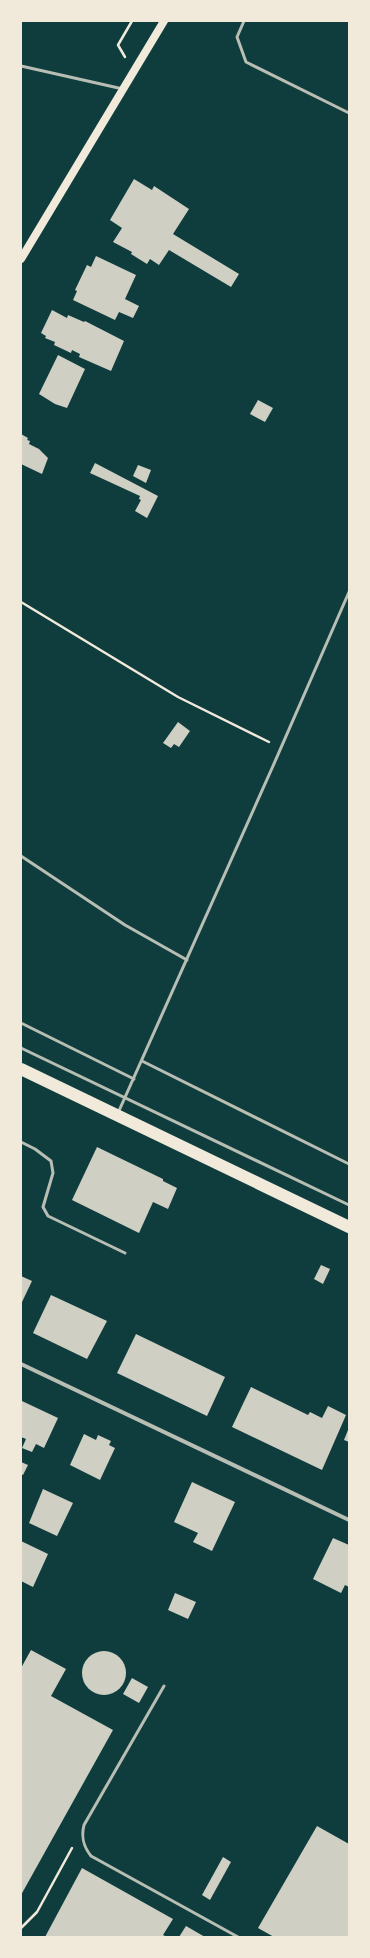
<svg xmlns="http://www.w3.org/2000/svg" width="370" height="1958" viewBox="0 0 370 1958" font-family="Helvetica,sans-serif">
	<style>
		.building { fill: #cfcfc3 }
		.lines { fill: none; stroke-linecap: round; stroke-linejoin: round }
		.path { stroke: #f1e9da; stroke-width: 2.5 }
		.service { stroke: #b8beb3; stroke-width: 3 }
		.minor { stroke: #b8beb3; stroke-width: 4 }
		.secondary { stroke: #f1e9da; stroke-width: 8 }
		.motorway { stroke: #f1e9da; stroke-width: 12 }
	</style>
	<rect width="100%" height="100%" fill="#0f3d3e"/>
	<g class="building">
		<polygon points="134,179 152,190 154,186 189,209 173,234 239,274 231,287 169,250 159,265 150,259 147,264 131,254 132,252 113,242 122,228 110,220"/>
		<polygon points="96,256 136,275 125,299 139,306 133,318 119,312 115,320 73,300 77,291 75,290 87,265 91,267"/>
		<polygon points="52,310 67,318 68,315 84,322 85,321 124,341 111,371 79,357 80,354 72,350 71,353 54,345 55,342 45,338 46,336 41,333"/>
		<polygon points="58,355 85,369 67,408 55,404 39,394"/>
		<polygon points="258,400 273,408 265,422 250,414"/>
		<polygon points="21,434 28,438 27,440 30,441 29,444 39,449 48,458 42,474 21,464"/>
		<polygon points="95,463 158,496 147,518 135,511 141,500 139,499 140,496 90,473"/>
		<polygon points="138,465 151,470 146,483 133,476"/>
		<polygon points="178,722 190,731 179,747 174,744 171,748 163,743"/>
		<polygon points="97,1147 163,1179 163,1181 177,1188 168,1209 153,1202 139,1233 72,1200"/>
		<polygon points="321,1265 330,1269 323,1284 314,1279"/>
		<polygon points="21,1276 32,1281 22,1302 21,1301"/>
		<polygon points="51,1295 107,1321 87,1359 33,1333"/>
		<polygon points="136,1334 225,1377 207,1416 117,1373"/>
		<polygon points="251,1387 308,1415 310,1412 322,1418 328,1406 346,1415 322,1470 232,1427"/>
		<polygon points="22,1401 58,1418 44,1448 36,1444 32,1452 22,1448 26,1439 21,1437"/>
		<polygon points="348,1430 349,1431 349,1442 344,1440"/>
		<polygon points="84,1434 96,1440 98,1435 111,1441 109,1445 115,1448 100,1480 70,1465"/>
		<polygon points="21,1462 28,1465 23,1475 21,1474"/>
		<polygon points="192,1482 235,1502 212,1551 193,1542 198,1533 174,1522"/>
		<polygon points="43,1489 73,1503 57,1536 29,1523"/>
		<polygon points="333,1538 349,1545 349,1587 345,1585 341,1593 313,1579"/>
		<polygon points="21,1541 48,1554 33,1587 21,1581"/>
		<polygon points="175,1593 196,1602 188,1619 168,1610"/>
		<polygon points="31,1650 66,1669 51,1696 113,1730 21,1895 21,1668"/>
		<circle cx="104" cy="1673" r="22"/>
		<polygon points="132,1678 148,1687 139,1703 123,1694"/>
		<polygon points="317,1826 349,1844 349,1937 274,1937 258,1928"/>
		<polygon points="223,1857 231,1862 210,1900 202,1895"/>
		<polygon points="82,1868 173,1919 163,1935 167,1937 45,1937"/>
		<polygon points="186,1926 205,1937 179,1937"/>
	</g>
	<g class="lines">
		<g class="path">
			<polyline points="125,57 118,45 132,21"/>
			<polyline points="21,602 178,697 269,742"/>
			<polyline points="21,1928 37,1912 72,1848"/>
		</g>
		<g class="service">
			<polyline points="244,21 237,37 246,62 349,113"/>
			<polyline points="21,66 123,89"/>
			<polyline points="21,856 125,925 187,960"/>
			<polyline points="21,1023 134,1079"/>
			<polyline points="21,1048 349,1205"/>
			<polyline points="142,1061 349,1164"/>
			<polyline points="118,1113 273,766 349,592"/>
			<polyline points="21,1142 35,1149 51,1161 53,1173 43,1207 48,1216 125,1253"/>
			<path d="M164 1686 84 1825C81 1837 83 1846 91 1856L238 1937"/>
		</g>
		<polyline class="minor" points="21,1364 349,1520"/>
		<polyline class="secondary" points="21,259 164,21"/>
		<polyline class="motorway" points="21,1069 349,1227"/>
	</g>
	<rect width="370" height="1958" fill="none" stroke="#f1e9da" stroke-width="44"/>
</svg>
